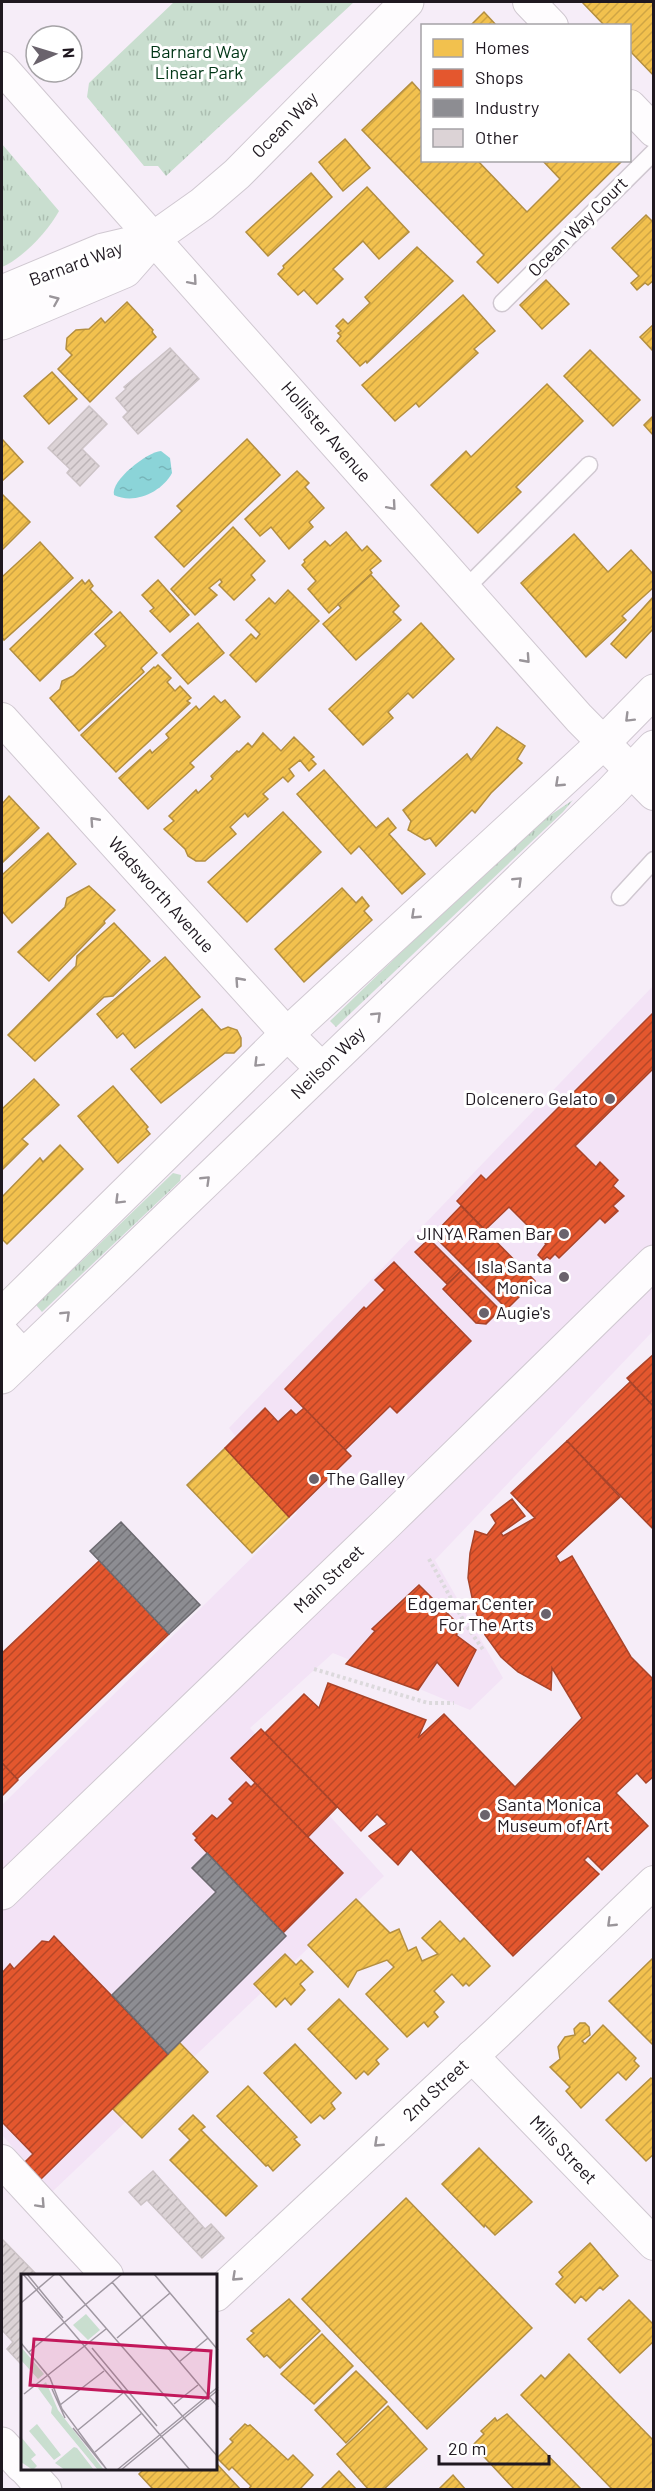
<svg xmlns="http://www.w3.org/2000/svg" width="655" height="2491" viewBox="0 0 655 2491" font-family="Barlow,sans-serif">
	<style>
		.built { fill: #f3e3f6 }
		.grass { fill: url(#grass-tufts) }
		.water { fill: url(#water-ripples) }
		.homes { fill: url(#homes-hatch); stroke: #b38e40; stroke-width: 1.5 }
		.shops { fill: url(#shops-hatch); stroke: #a9442a; stroke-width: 1.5 }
		.industry { fill: url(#industry-hatch); stroke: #6c6a70; stroke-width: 1.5 }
		.building { fill: url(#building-hatch); stroke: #ccc3c6; stroke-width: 1.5 }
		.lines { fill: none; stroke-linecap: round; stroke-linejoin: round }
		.service-casing { stroke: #d0c8d1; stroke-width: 19 }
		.minor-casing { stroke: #d0c8d1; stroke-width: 34 }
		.tertiary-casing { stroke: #d0c8d1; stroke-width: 35 }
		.secondary-casing { stroke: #d0c8d1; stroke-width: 35 }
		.path { stroke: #dcd9dc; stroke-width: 4; stroke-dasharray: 3 3; stroke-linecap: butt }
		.service { stroke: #fefcfe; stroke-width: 16 }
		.minor { stroke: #fefcfe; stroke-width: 32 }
		.tertiary { stroke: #fefcfe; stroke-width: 33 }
		.secondary { stroke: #fefcfe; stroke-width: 33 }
		.oneway { stroke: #9a959a }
		.poi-dot { fill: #6a636c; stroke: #fff; stroke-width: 2 }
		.labels { text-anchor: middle; stroke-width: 6; stroke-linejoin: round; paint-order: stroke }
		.park-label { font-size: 18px; fill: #003616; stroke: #fff }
		.street-label { font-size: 18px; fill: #1f1820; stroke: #fff }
		.poi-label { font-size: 18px; fill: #1f1820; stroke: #fff; text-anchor: end }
		.inset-road { fill: none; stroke: #a098a2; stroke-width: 1.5 }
		.view { fill: #c2185b; fill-opacity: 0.15; stroke: #c2185b; stroke-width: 3 }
		.inset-edge { fill: none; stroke: #1f1820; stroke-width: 3 }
	</style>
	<defs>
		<pattern id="grass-tufts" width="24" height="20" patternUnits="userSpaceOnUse" patternTransform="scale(1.5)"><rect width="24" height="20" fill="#c9decf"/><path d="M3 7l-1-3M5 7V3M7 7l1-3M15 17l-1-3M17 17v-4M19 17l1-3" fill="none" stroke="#acbeb1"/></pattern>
		<pattern id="water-ripples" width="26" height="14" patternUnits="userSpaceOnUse" patternTransform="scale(1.5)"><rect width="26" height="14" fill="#8bd4d8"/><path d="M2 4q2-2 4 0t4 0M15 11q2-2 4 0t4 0" fill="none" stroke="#78b5b9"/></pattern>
		<pattern id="homes-hatch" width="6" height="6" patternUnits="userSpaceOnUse" patternTransform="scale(1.5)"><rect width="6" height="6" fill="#f2c14e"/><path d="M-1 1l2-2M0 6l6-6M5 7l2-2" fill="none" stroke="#cfa544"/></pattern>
		<pattern id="shops-hatch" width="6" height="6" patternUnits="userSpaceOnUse" patternTransform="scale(1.5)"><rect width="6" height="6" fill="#e4572e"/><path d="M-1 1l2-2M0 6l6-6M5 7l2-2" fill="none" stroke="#b84727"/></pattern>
		<pattern id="industry-hatch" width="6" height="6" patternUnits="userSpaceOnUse" patternTransform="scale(1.5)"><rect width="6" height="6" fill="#8d8d92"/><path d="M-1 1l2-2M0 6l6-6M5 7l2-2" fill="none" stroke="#737277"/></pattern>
		<pattern id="building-hatch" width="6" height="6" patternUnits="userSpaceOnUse" patternTransform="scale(1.5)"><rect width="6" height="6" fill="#dcd3d6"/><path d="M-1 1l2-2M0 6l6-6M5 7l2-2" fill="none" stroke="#bcb4b7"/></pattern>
	</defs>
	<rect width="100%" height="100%" fill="#f6edf8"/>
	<polygon class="built" points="653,986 653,1331 435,1560 503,1678 470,1710 333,1653 250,1728 384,1876 52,2192 2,2135 2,1805 297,1513 229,1428"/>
	<g class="grass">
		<polygon points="174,2 354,2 166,176 158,166 144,166 87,97 89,83"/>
		<path d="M2 144 59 211C49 230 22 259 2 267Z"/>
		<polygon points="573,800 563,812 336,1027 330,1021 506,851 537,824"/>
		<polygon points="173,1173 181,1175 180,1181 42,1312 36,1305"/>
	</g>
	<path class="water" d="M161 451 170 458 172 473C162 492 134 505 114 495 110 481 147 452 161 451Z"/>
	<g class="homes">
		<polygon points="582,2 654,2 654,76 630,51 630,26 605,26"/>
		<polygon points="484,12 497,26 470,26"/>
		<polygon points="412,82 422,93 422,160 477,160 527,212 560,179 542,160 623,160 498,283 477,262 484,255 362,130"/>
		<polygon points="345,139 370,168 343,191 319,162"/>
		<polygon points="311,173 332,197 268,256 246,232"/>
		<polygon points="367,187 409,232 379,259 363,241 333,269 343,279 317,304 304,290 298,295 278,274 284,268 283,266"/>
		<polygon points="646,215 654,223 654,280 648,285 645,283 637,290 631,283 639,276 612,248"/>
		<polygon points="417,247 453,281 367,363 366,361 360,366 337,341 341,336 338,333 341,331 336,326 343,319 348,324 370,303 365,297"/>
		<polygon points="546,280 569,304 542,329 520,305"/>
		<polygon points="463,295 495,331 474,349 478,353 419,407 416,403 395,421 362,385"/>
		<polygon points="127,302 153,330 152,332 156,337 90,402 58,369 72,355 66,349 67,338 76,330 89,329 101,318 105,323"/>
		<polygon points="654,324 654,352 640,337"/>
		<polygon points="590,350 640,400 613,426 564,376"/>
		<polygon points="52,372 77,399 49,424 24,396"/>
		<polygon points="547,384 583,421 516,487 521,492 478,533 431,485 466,451 471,457"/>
		<polygon points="654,415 654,436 644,425"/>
		<polygon points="2,439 23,462 2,481"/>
		<polygon points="247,439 280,475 184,567 155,537 182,511 177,506"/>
		<polygon points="297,471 309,483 305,487 324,508 309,522 313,527 289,549 271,527 260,536 245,519"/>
		<polygon points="3,495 30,522 2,550 2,497"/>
		<polygon points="233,527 265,561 251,575 255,580 234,600 219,585 222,582 220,579 209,588 217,595 195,615 171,589"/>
		<polygon points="346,532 362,551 367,546 381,561 370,570 372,573 329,613 308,589 316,581 302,565 305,562 304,560 325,541 330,546"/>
		<polygon points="574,534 608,572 631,550 654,575 654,587 622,616 626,620 586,657 521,583"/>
		<polygon points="40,542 73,578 4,640 2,637 2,577"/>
		<polygon points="371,575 399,606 393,612 401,620 356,660 323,624 341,608 338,604"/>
		<polygon points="82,580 85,584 89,580 93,586 90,589 112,612 40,681 10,649"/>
		<polygon points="158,580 189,615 170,632 150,611 154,608 142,595"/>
		<polygon points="288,590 319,621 256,682 230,655 251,634 256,639 260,634 246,620 269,598 275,604"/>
		<polygon points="654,596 654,628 626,658 611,644"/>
		<polygon points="120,612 157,653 141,668 144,672 79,731 50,698 60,689 62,681 73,676 106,646 95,634"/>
		<polygon points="198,623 224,653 188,684 162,655"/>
		<polygon points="421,623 454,659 413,698 408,693 388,712 393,718 363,745 329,709"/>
		<polygon points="158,665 171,678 167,682 175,691 180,686 191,698 187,701 190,703 116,772 81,735 154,667 155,668"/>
		<polygon points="214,696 221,703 225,700 240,717 190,763 194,767 148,809 119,778 150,750 152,753 169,738 166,734 196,706 199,710"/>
		<polygon points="497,727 525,746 517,759 522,763 491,793 475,813 472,810 436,846 430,838 425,840 408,830 411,821 403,810 467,754 471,760"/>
		<polygon points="263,733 281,751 294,737 314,757 311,759 316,764 309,771 300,760 289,769 294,776 288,782 283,777 263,794 268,799 248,817 245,813 230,827 236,834 205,861 196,861 188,856 185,849 164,829 174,821 169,816 196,790 198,793 213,779 211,776 237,751 239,752 248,743 252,747"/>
		<polygon points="324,770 376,828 388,818 396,828 389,834 425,874 402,894 359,846 351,854 297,794"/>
		<polygon points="9,796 39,828 2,863 2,804"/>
		<polygon points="283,812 321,852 247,922 208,882"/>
		<polygon points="48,833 76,864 12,923 2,911 2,875"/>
		<polygon points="89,886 115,910 104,921 105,923 49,981 18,952 65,907 67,898"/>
		<polygon points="342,888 356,903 362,897 369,906 364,911 372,920 304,982 275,949"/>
		<polygon points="114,923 150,961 113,996 104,997 35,1061 8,1035 76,966 77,956"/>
		<polygon points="165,957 200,997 135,1048 123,1033 117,1038 97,1014"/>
		<polygon points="202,1009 221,1030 228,1027 237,1030 241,1038 241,1046 234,1053 225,1053 161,1103 131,1069"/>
		<polygon points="34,1079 59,1105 22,1139 28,1144 2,1170 2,1109"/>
		<polygon points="113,1086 148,1127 146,1129 150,1134 118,1163 78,1116"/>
		<polygon points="60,1145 83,1169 7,1244 2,1239 2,1197 40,1158 43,1162"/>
		<polygon points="225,1448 289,1517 252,1553 187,1485"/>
		<polygon points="356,1899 390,1933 399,1929 408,1951 416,1947 422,1961 438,1954 422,1938 440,1921 460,1942 464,1938 490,1966 469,1986 466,1983 463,1986 452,1974 434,1991 444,2002 434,2012 438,2017 428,2027 424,2022 407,2037 366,1994 394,1967 387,1960 357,1971 348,1987 308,1945"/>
		<polygon points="285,1954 296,1965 301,1960 313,1972 300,1984 305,1990 291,2005 285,1998 276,2007 254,1984"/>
		<polygon points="652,1959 654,1961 654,2046 609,2001"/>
		<polygon points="339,1999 388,2049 376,2060 379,2064 368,2075 364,2071 356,2079 308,2029"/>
		<polygon points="580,2023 585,2023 589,2027 590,2035 582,2041 585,2044 603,2025 636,2058 634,2061 639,2066 626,2080 618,2072 581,2108 566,2091 570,2087 550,2067 560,2059 558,2047 565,2037 575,2035 574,2029"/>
		<polygon points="179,2042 208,2072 142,2138 112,2108"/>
		<polygon points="295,2044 341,2093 331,2103 335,2109 324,2119 320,2115 311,2123 264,2073"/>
		<polygon points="651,2078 654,2080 654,2154 646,2161 606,2120"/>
		<polygon points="248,2086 297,2137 294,2139 300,2145 273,2171 268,2165 266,2166 217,2116"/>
		<polygon points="193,2115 205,2127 201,2130 257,2186 226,2216 170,2160 190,2140 179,2129"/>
		<polygon points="479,2148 532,2202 495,2235 485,2225 484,2227 442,2184"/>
		<polygon points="406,2198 532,2328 427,2429 302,2299"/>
		<polygon points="590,2243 618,2276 603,2290 600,2287 586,2301 581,2296 575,2303 556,2284 563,2277 559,2272"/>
		<polygon points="289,2299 320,2331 280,2368 267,2355 264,2357 247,2339 254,2333 251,2331"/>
		<polygon points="629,2300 654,2325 654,2341 620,2373 588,2339"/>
		<polygon points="322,2334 353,2366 314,2404 281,2374"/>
		<polygon points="569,2354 654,2441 654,2490 613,2490 521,2395 541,2375 545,2379"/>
		<polygon points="356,2371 387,2402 346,2443 315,2410"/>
		<polygon points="388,2406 427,2449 383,2490 369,2490 337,2454"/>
		<polygon points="507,2414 582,2490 515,2490 473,2445 484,2434 481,2431 495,2418 497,2421"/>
		<polygon points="245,2424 248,2426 250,2425 288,2460 293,2455 313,2475 299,2490 248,2490 251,2486 232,2467 229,2470 217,2458 233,2442 230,2439"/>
		<polygon points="216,2463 241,2490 150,2490 152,2488 139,2474 145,2468 216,2468"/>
		<polygon points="339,2471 357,2490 320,2490"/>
		<polygon points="453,2475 466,2490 438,2490"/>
	</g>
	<g class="shops">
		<polygon points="654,1012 654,1068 575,1146 596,1167 600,1162 618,1180 613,1186 624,1196 613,1206 618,1211 605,1223 600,1218 559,1258 555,1254 550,1259 547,1257 543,1260 538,1255 546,1244 509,1207 485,1230 457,1201 481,1175 486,1180"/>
		<polygon points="461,1206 535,1281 507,1309 433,1235"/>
		<polygon points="429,1239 461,1271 447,1284 415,1252"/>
		<polygon points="394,1262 471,1341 397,1413 390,1406 345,1450 285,1389 364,1307 366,1309 385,1290 375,1280"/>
		<polygon points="461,1271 500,1310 486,1324 476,1323 443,1289"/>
		<polygon points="654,1354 654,1407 627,1378"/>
		<polygon points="630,1382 654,1407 654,1530 567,1441"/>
		<polygon points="265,1408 278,1422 291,1410 296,1415 304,1408 351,1456 289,1517 225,1448"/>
		<polygon points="567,1441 620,1497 556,1556 560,1563 572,1556 631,1657 654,1680 654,1776 646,1783 637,1773 616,1793 648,1826 602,1870 588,1856 584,1860 599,1874 513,1956 411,1849 398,1865 369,1836 387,1824 377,1814 361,1831 265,1733 304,1694 319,1708 328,1683 426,1720 418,1738 444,1714 515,1787 582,1718 552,1668 551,1690 518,1672 501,1657 485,1635 474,1607 468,1578 470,1553 475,1531 487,1535 496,1523 491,1515 512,1499 525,1516 501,1533 503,1536 535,1518 511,1493"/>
		<polygon points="100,1560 169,1634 17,1779 2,1763 2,1653"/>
		<polygon points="419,1585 463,1629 456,1635 476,1650 458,1686 437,1662 418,1690 346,1664 375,1631 372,1629"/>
		<polygon points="261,1729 337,1807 308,1837 231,1758"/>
		<polygon points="2,1763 18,1780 2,1796"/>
		<polygon points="246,1782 251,1787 255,1783 343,1873 283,1933 195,1840 197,1838 193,1834 212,1815 217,1819 233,1803 229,1799"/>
		<polygon points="54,1936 168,2054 41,2179 25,2162 33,2154 2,2122 2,1973 10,1964 14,1969 42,1941 49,1942"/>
	</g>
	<g class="industry">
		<polygon points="121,1522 200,1605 169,1634 90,1551"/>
		<polygon points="207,1853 286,1936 168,2054 112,1995 216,1892 192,1868"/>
	</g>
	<g class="building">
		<polygon points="170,348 199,379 138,434 123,417 128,412 116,398 126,389 124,387"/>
		<polygon points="89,406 107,424 82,449 99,466 80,486 67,473 70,469 48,448"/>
		<polygon points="153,2171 205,2229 211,2224 224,2238 202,2258 147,2200 141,2205 129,2192"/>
		<polygon points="2,2239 37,2275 22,2275 22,2365 7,2349 13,2342 2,2330"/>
	</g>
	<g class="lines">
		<defs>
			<g id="service">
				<polyline points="502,303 654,152"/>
				<polyline points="465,589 589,465"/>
				<polyline points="620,897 654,860"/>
			</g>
			<g id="minor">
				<polyline points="529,2 552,26"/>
				<polyline points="2,68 579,718 654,794"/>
				<polyline points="630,106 654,131"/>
				<polyline points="2,719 287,1034 322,1069"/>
				<polyline points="2,1333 23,1356"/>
				<polyline points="472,2056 654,2244"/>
				<polyline points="2,2161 107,2275"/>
				<polyline points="216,2295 497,2033 654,1882"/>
			</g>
			<g id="tertiary">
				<polyline points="2,292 103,250 154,238"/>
				<polyline points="2,323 125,271 154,238 202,204 237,174 407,2"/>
				<polyline points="2,1893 388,1522 654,1262"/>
				<polyline points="2,2444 22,2466"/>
				<polyline points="25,2468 45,2490"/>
			</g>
			<g id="secondary">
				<polyline points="2,1315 287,1034 602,744 654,691"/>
				<polyline points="2,1377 611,792 654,747"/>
			</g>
		</defs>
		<use href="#service" class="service-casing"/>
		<use href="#minor" class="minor-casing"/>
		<use href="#tertiary" class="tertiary-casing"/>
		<use href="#secondary" class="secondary-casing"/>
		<g class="path">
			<polyline points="429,1559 466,1625 484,1651"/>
			<polyline points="314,1669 428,1703 454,1703"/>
		</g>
		<use href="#service" class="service"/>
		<use href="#minor" class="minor"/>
		<use href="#tertiary" class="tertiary"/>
		<use href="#secondary" class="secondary"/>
	</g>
	<defs><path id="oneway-chevron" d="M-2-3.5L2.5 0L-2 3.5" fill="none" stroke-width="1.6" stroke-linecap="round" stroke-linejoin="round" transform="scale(1.5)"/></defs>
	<g class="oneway">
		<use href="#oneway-chevron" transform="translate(193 281) rotate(49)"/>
		<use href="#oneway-chevron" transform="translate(55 300) rotate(-23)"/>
		<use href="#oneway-chevron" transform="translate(392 506) rotate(49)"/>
		<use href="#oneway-chevron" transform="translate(526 659) rotate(48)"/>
		<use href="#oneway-chevron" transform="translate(629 718) rotate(135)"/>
		<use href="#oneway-chevron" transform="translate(559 783) rotate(137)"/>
		<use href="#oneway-chevron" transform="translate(94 821) rotate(-132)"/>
		<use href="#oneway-chevron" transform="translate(518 881) rotate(-44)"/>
		<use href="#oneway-chevron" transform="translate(415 915) rotate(137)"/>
		<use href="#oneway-chevron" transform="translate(239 981) rotate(-132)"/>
		<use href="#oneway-chevron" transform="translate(377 1016) rotate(-44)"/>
		<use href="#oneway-chevron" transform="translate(258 1063) rotate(135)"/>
		<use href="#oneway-chevron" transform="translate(206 1180) rotate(-44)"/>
		<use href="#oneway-chevron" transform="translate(119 1200) rotate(135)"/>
		<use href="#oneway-chevron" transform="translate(66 1315) rotate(-44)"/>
		<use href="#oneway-chevron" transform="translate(611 1923) rotate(136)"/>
		<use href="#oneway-chevron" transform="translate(378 2143) rotate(137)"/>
		<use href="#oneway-chevron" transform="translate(41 2204) rotate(47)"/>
		<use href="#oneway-chevron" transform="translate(236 2277) rotate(137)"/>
	</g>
	<g class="poi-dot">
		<circle cx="610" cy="1099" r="6"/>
		<circle cx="564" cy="1234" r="6"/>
		<circle cx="564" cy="1277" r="6"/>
		<circle cx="484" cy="1313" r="6"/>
		<circle cx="314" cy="1479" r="6"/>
		<circle cx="546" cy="1614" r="6"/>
		<circle cx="485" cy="1815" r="6"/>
	</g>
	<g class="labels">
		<g class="park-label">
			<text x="199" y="58">Barnard Way<tspan x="199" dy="21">Linear Park</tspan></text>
		</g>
		<g class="street-label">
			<text transform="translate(285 125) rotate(-45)" y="6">Ocean Way</text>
			<text transform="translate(578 227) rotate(-45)" y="6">Ocean Way Court</text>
			<text transform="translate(76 264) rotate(-20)" y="6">Barnard Way</text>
			<text transform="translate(326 432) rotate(49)" y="6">Hollister Avenue</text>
			<text transform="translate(161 895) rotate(48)" y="6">Wadsworth Avenue</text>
			<text transform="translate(328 1063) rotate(-44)" y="6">Neilson Way</text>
			<text transform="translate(329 1579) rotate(-44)" y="6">Main Street</text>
			<text transform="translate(436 2090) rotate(-43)" y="6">2nd Street</text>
			<text transform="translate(563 2150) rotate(46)" y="6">Mills Street</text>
		</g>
		<g class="poi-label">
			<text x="598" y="1105">Dolcenero Gelato</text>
			<text x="552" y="1240">JINYA Ramen Bar</text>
			<text x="552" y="1273">Isla Santa<tspan x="552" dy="21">Monica</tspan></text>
			<text x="496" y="1319" text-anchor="start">Augie's</text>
			<text x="326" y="1485" text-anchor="start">The Galley</text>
			<text x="534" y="1610">Edgemar Center<tspan x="534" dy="21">For The Arts</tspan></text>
			<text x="497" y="1811" text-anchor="start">Santa Monica<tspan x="497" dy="21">Museum of Art</tspan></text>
		</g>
	</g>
	<g transform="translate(21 2274)">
		<rect width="196" height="196" fill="#f6edf8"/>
		<path d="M0 73 23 100 17 105 0 86ZM25 108 37 136 83 196H77L30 139 31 133 17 114ZM16 150 40 181 33 186 8 157ZM53 173 56 174 73 196H44L34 189Z" fill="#c9decf"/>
		<path d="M65 40 79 56 67 66 52 51ZM0 163 15 181 10 185 16 192 12 196 0 188Z" fill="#c9decf"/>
		<path class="inset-road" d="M2 0 169 196M6 0 42 44M38 0 197 183M133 0 197 76M91 8 197 133M0 29 34 0M96 64 149 19M0 69 29 104 41 135 86 196M71 74 136 152M8 78 101 0M158 88 187 64M31 115 44 144M3 120 85 55M153 130 177 111M39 131 83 97M52 154 82 191M57 156 102 119M74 178 121 139M96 196 197 113M100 196 197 116"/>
		<path class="view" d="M13 65 190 77 187 124 9 111Z"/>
		<rect width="196" height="196" class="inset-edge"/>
	</g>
	<rect width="655" height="2491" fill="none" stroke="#1f1820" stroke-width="6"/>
	<rect x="421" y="24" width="210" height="138" fill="#ffffff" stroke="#a5a3a6" stroke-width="1.5"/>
	<rect x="433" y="39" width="30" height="18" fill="#f2c14e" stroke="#a5a3a6" stroke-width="1.5"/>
	<text x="475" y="54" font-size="18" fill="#1f1820">Homes</text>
	<rect x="433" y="69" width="30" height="18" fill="#e4572e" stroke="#a5a3a6" stroke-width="1.5"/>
	<text x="475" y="84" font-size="18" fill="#1f1820">Shops</text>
	<rect x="433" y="99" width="30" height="18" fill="#8d8d92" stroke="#a5a3a6" stroke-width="1.5"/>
	<text x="475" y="114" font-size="18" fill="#1f1820">Industry</text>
	<rect x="433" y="129" width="30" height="18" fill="#dcd3d6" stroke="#a5a3a6" stroke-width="1.5"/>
	<text x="475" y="144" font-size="18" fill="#1f1820">Other</text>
	<g transform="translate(54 54) rotate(86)"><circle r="28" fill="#ffffff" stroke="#a5a3a6" stroke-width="1.5"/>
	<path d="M0-4.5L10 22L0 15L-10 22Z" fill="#6a636c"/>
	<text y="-9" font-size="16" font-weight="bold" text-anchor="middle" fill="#1f1820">N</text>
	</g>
	<path d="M439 2455v9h110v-9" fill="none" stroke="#1f1820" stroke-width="3"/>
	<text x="448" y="2455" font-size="18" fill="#1f1820" stroke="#ffffff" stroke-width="4.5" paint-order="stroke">20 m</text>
</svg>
